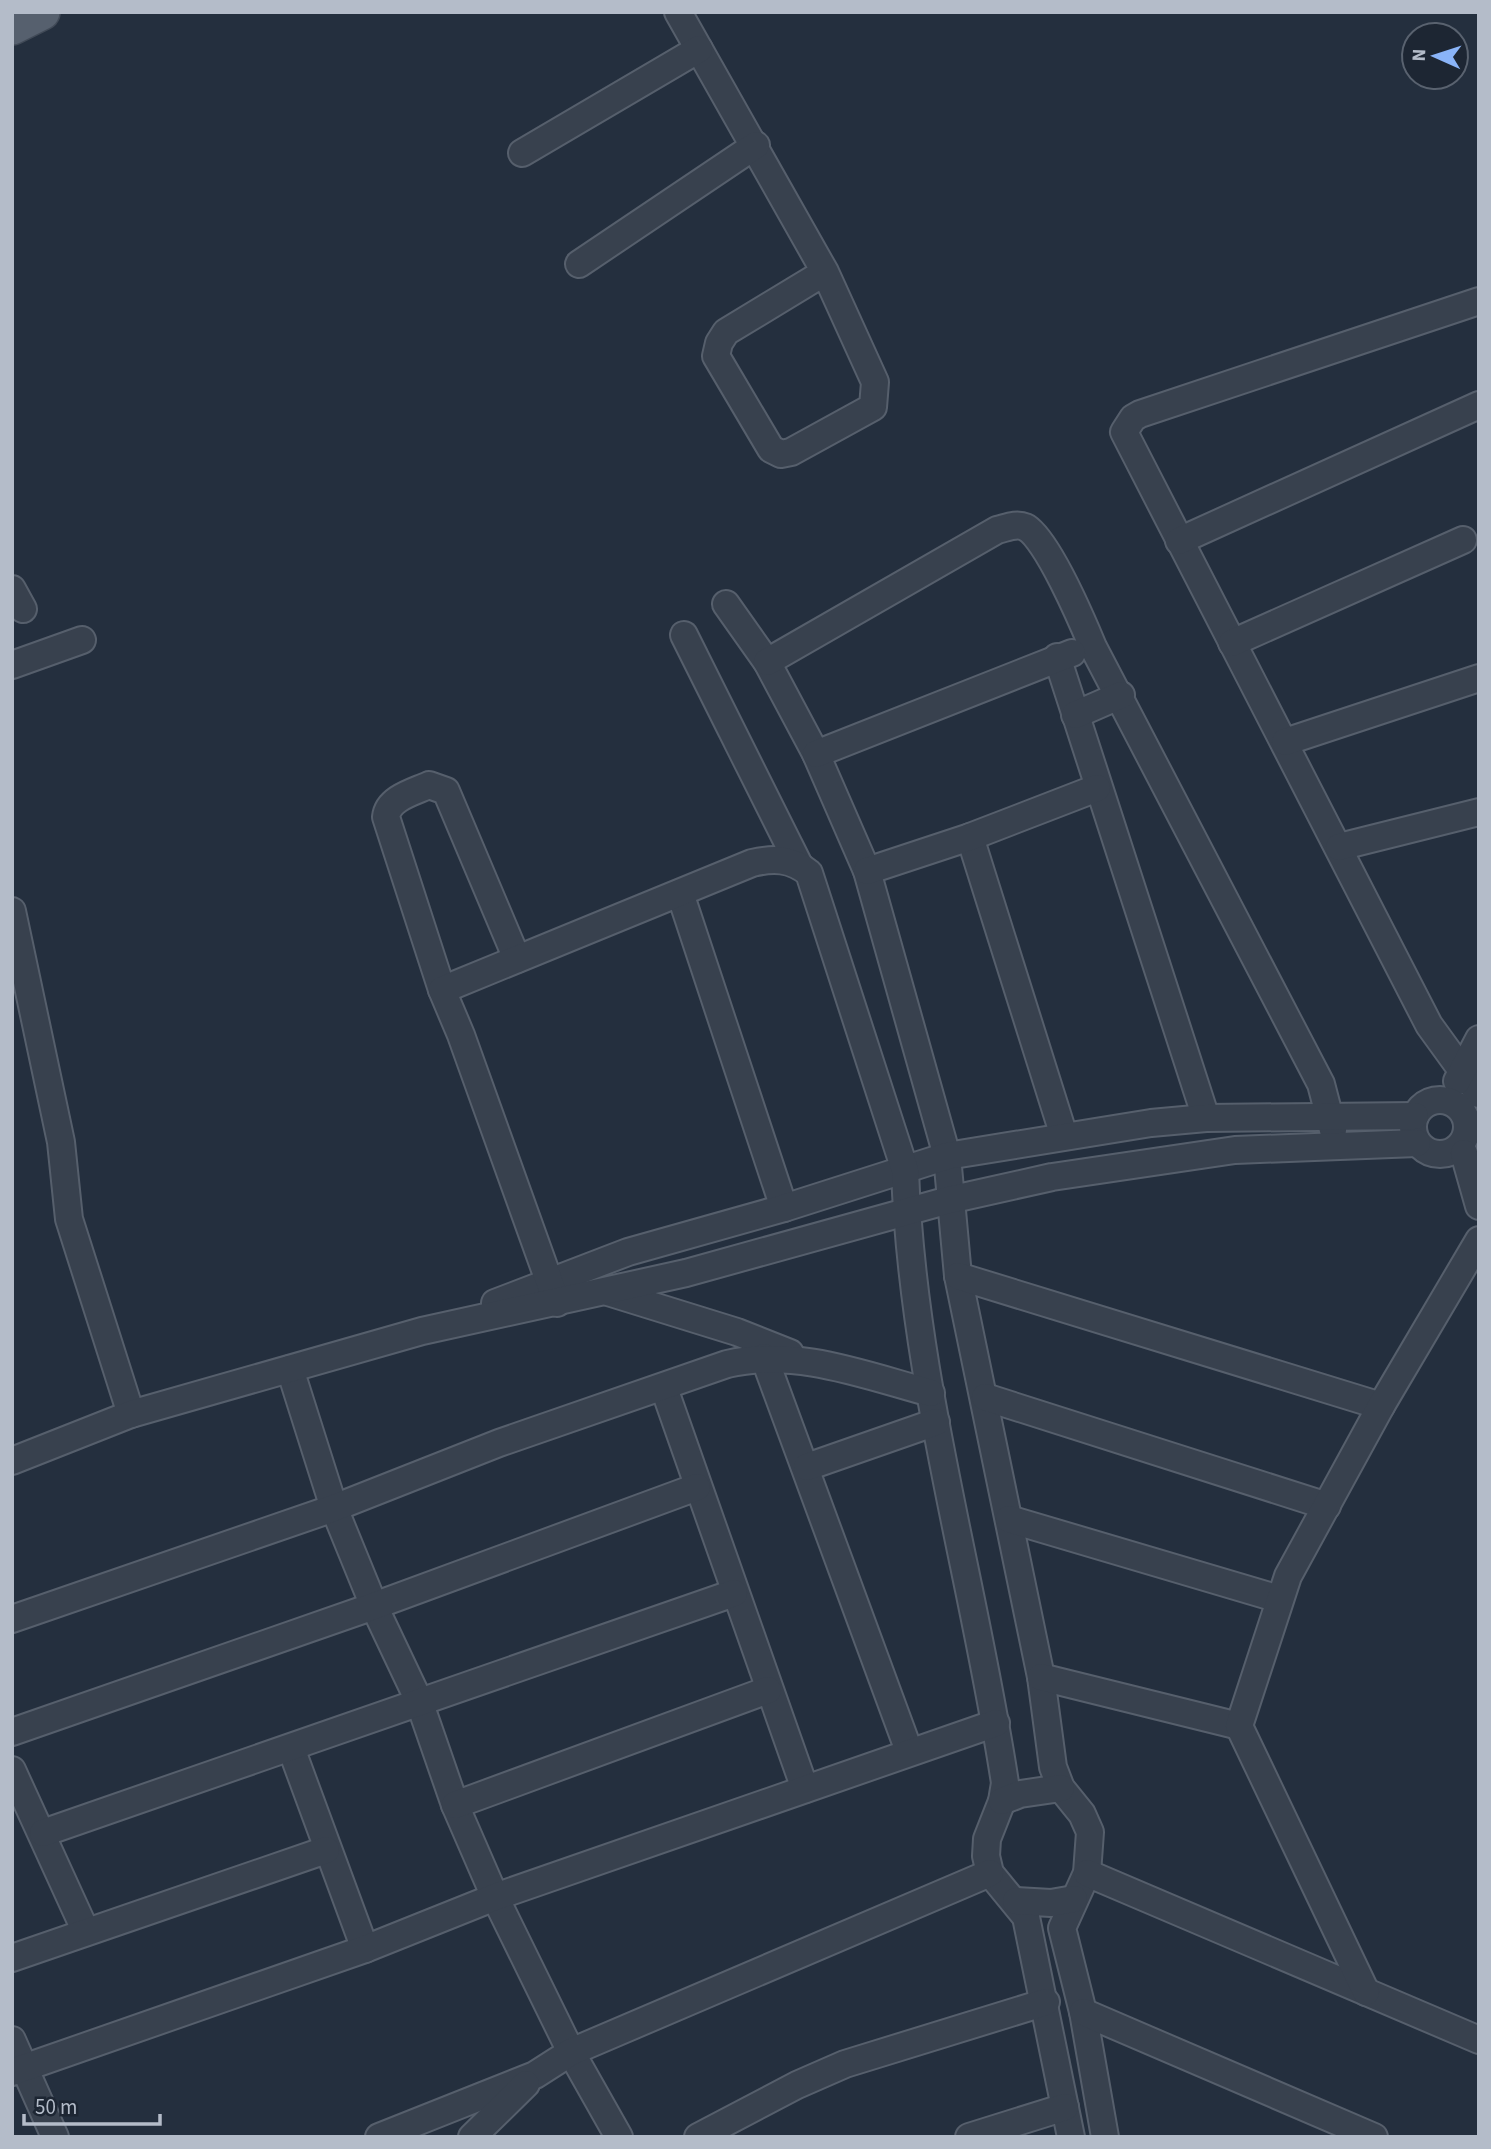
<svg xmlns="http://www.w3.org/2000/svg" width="1491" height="2149" viewBox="0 0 1491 2149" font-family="'Source Sans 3',sans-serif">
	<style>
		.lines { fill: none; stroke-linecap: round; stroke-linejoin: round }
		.minor-casing { stroke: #565f6c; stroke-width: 30 }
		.major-casing { stroke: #414a57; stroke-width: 38 }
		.minor { stroke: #38414e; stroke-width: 26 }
		.major { stroke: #56606e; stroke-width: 35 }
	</style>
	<rect width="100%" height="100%" fill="#242f3e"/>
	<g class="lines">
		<defs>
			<g id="minor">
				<polyline points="678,12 825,272 875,382 873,407 791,452 781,454 771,449 716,356 719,343 726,332 825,272"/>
				<polyline points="522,153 699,49"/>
				<polyline points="579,264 756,145"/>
				<polyline points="1479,301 1140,414 1133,418 1124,432 1429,1025 1479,1094"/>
				<polyline points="1179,541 1479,405"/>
				<polyline points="12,589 23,609"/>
				<polyline points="726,604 767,662 816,754 867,871 947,1156 958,1276 1041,1677 1053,1767 1061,1788 1082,1814 1090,1832 1087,1873 1062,1928 1083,2012 1105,2137"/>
				<polyline points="684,635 798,863"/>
				<polyline points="1232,643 1463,540"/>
				<polyline points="1057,657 1206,1118"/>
				<path d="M767 662 997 530C1006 528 1016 523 1025 527 1046 536 1083 623 1093 647L1321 1084 1333 1130"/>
				<polyline points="12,665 82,640"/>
				<polyline points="1075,715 1121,695"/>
				<polyline points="1285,742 1479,678"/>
				<polyline points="816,754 1072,653"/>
				<polyline points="970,837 1064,1136"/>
				<polyline points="1339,847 1479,812"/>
				<polyline points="867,871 970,837 1097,788"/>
				<polyline points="680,893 784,1208"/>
				<polyline points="12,911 61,1142 69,1219 131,1414"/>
				<path d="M442 990 386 817C388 798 414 792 429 785L446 791 517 959"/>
				<polyline points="1457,1081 1479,1039"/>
				<circle cx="1440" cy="1127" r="27"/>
				<polyline points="1464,1153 1479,1206"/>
				<polyline points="958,1276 1381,1406"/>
				<polyline points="608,1292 737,1332 790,1353"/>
				<polyline points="495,1303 628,1252 784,1208 947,1156 1151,1123 1206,1118 1415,1116"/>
				<path d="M557 1303 461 1035 442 990 752 863C773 858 791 858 809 873L905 1170C912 1377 974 1579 1005 1783L1002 1801 987 1839 986 1856 990 1873 1026 1917 1071 2137"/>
				<polyline points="764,1357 909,1751"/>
				<polyline points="290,1369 334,1508 374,1606 419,1701 455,1805 495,1897 571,2052 619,2137"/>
				<polyline points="664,1388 805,1789"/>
				<polyline points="985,1397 1327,1506"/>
				<polyline points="12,1461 131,1414 422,1331 686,1273 949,1200 1052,1177 1235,1150 1417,1143"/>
				<polyline points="807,1467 936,1422"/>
				<polyline points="1009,1519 1279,1599"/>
				<path d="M12 1619 334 1508 499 1443 727 1364C797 1348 864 1375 931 1393"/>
				<polyline points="1041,1677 1239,1726"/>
				<polyline points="12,1732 374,1606 697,1487"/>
				<polyline points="291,1748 365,1949"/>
				<polyline points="12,1770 86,1932"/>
				<polyline points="1002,1801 1020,1794 1061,1788"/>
				<polyline points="455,1805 768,1690"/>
				<polyline points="43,1833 734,1593"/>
				<polyline points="1087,1873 1479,2040"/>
				<polyline points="1016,1901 1051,1903 1074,1899"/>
				<polyline points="12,1958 326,1850"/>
				<polyline points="1366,1992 1239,1726 1288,1576 1381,1406 1479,1240"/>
				<polyline points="1083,2012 1374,2137"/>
				<polyline points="12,2040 55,2137"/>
				<polyline points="12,2072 365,1949 495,1897 996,1723"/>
				<polyline points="379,2137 535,2075 571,2052 990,1873"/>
				<polyline points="472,2137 526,2084"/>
				<polyline points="698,2137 797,2085 845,2064 1046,2002"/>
				<polyline points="969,2137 1065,2107"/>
			</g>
			<polyline id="major" points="12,27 42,12"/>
		</defs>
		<use href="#minor" class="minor-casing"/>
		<use href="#major" class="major-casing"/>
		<use href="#minor" class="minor"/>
		<use href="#major" class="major"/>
	</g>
	<rect width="1491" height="2149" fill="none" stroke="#b4bcc9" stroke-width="28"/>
	<g transform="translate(1435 56) rotate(273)"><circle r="33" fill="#1d2633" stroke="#59626f" stroke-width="2"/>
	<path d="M0-5L12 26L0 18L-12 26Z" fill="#8ab4f8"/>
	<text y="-10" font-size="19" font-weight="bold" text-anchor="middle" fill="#b4bcc9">N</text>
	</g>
	<path d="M24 2114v10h136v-10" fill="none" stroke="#b4bcc9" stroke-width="3.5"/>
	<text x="35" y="2114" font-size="21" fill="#b4bcc9" stroke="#1d2633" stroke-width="5" paint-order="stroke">50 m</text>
</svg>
